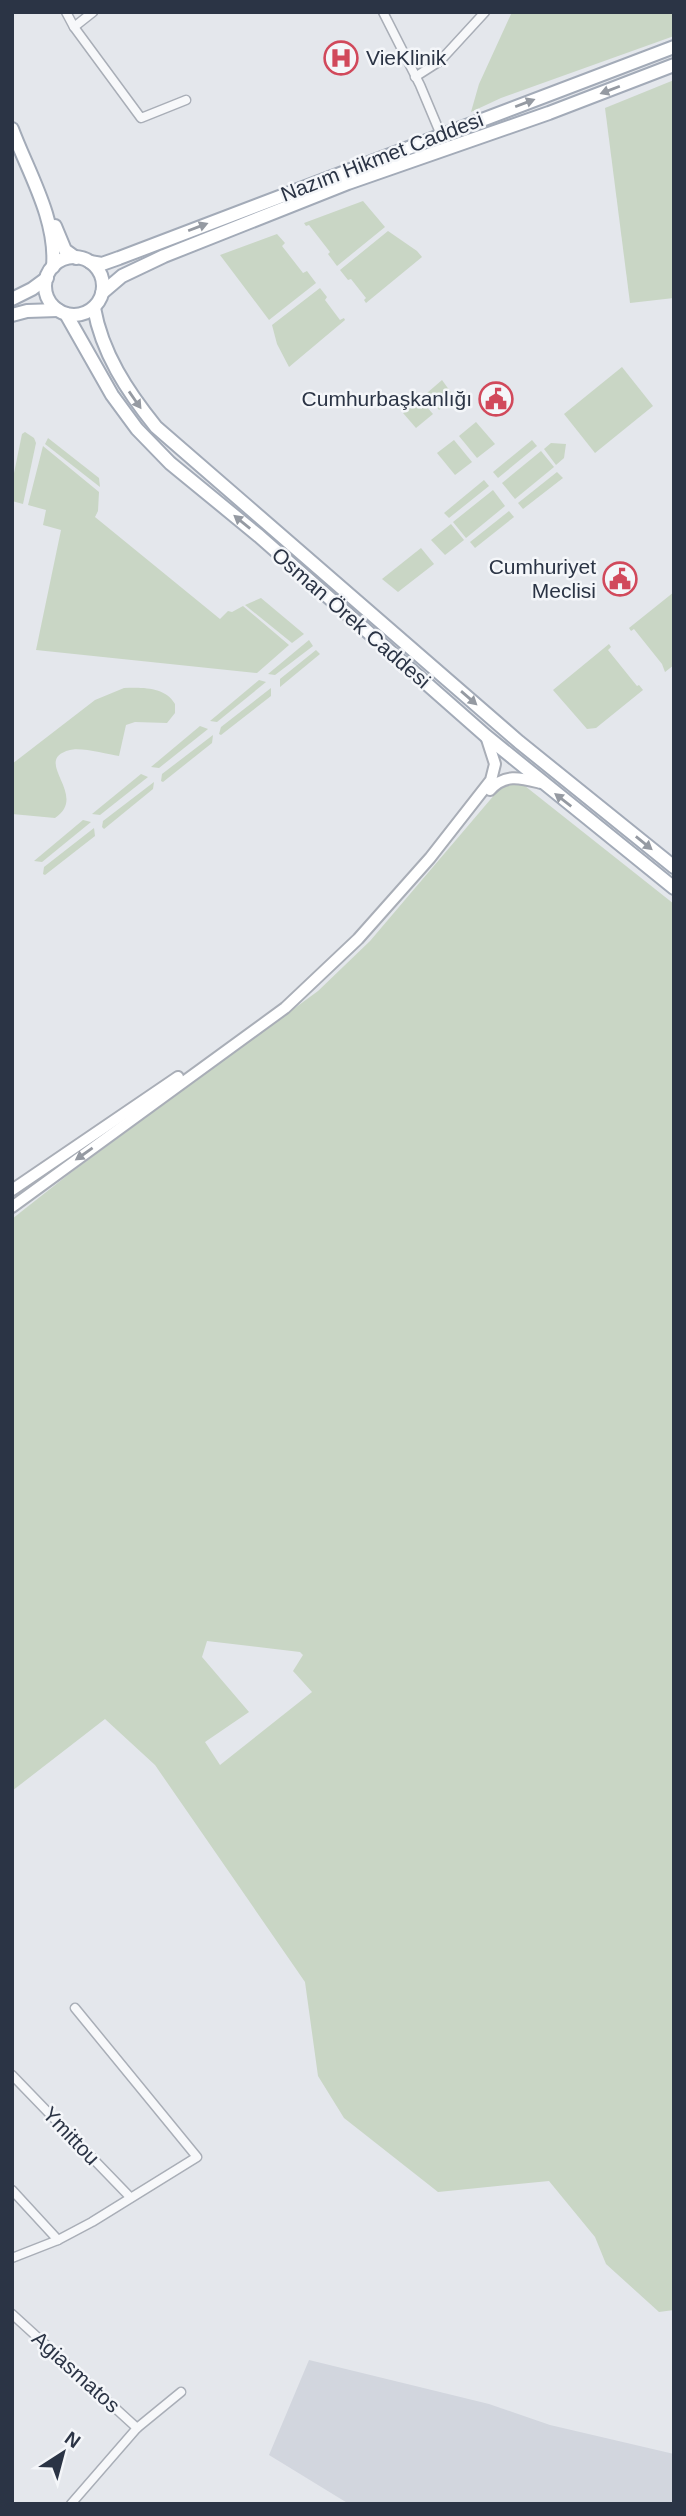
<svg xmlns="http://www.w3.org/2000/svg" width="686" height="2516" viewBox="0 0 686 2516" font-family="Helvetica,sans-serif">
	<style>
		.built { fill: #d2d6de }
		.green { fill: #c9d6c5; fill-rule: evenodd }
		.lines { fill: none; stroke-linecap: round; stroke-linejoin: round }
		.street-casing { stroke: #a9aeb7; stroke-width: 11 }
		.secondary-casing { stroke: #a9aeb7; stroke-width: 14 }
		.primary-casing { stroke: #a3abb8; stroke-width: 16 }
		.street { stroke: #f7f8fa; stroke-width: 8 }
		.secondary { stroke: #fff; stroke-width: 10 }
		.primary { stroke: #fff; stroke-width: 12 }
		.oneway { fill: #959aa2 }
		.labels { text-anchor: middle; stroke-width: 5; stroke-linejoin: round; paint-order: stroke }
		.poi-label { font-size: 21px; fill: #2b3445; stroke: #f4f6f9; text-anchor: end }
		.street-label { font-size: 21px; fill: #2b3445; stroke: #f4f6f9 }
	</style>
	<rect width="100%" height="100%" fill="#e4e7ec"/>
	<polygon class="built" points="309,2360 489,2404 550,2425 674,2454 674,2504 349,2504 269,2455"/>
	<g class="green">
		<polygon points="512,12 674,12 674,36 501,98 471,112 479,84"/>
		<polygon points="674,80 674,298 630,303 605,108"/>
		<polygon points="363,201 385,227 337,266 328,254 330,252 309,225 306,226 304,223"/>
		<polygon points="388,231 417,251 422,257 366,303 364,300 366,298 351,279 348,280 340,270"/>
		<polygon points="277,234 285,243 282,246 303,273 307,271 316,283 269,320 220,255"/>
		<polygon points="320,288 327,297 325,300 340,320 344,318 345,320 289,367 277,344 272,325"/>
		<polygon points="622,367 653,406 595,453 564,414"/>
		<polygon points="442,380 455,398 439,410 427,393"/>
		<polygon points="420,399 433,414 416,428 403,413"/>
		<polygon points="476,422 495,444 477,458 459,436"/>
		<polygon points="25,432 34,438 36,443 23,504 12,501 12,483 22,434"/>
		<polygon points="48,438 99,478 100,487 45,444"/>
		<polygon points="454,440 472,462 455,475 437,453"/>
		<polygon points="532,440 537,446 498,478 493,472"/>
		<polygon points="551,443 566,444 564,458 556,465 544,449"/>
		<polygon points="43,446 99,492 98,511 95,517 220,619 228,611 232,612 243,606 289,645 257,673 36,650 61,530 43,525 46,510 28,505"/>
		<polygon points="541,451 554,467 515,499 502,483"/>
		<polygon points="557,472 563,478 523,509 518,503"/>
		<polygon points="484,480 489,486 449,518 444,513"/>
		<polygon points="493,490 505,506 466,538 453,522"/>
		<polygon points="509,511 514,517 475,548 470,542"/>
		<polygon points="451,524 464,540 445,555 431,540"/>
		<polygon points="421,548 434,564 398,592 382,579"/>
		<polygon points="674,592 674,665 665,672 662,664 634,629 631,631 629,628"/>
		<polygon points="261,598 304,634 292,643 245,605"/>
		<polygon points="309,640 313,646 275,675 268,674"/>
		<polygon points="609,644 611,647 608,650 637,686 639,685 643,690 596,728 587,729 553,690"/>
		<polygon points="316,650 320,654 280,687 280,679"/>
		<polygon points="259,680 266,682 217,722 210,721"/>
		<path d="M124 688C142 687 166 687 175 704V713L167 723 135 722 126 725 119 756C107 754 81 747 70 750 30 760 90 795 55 818L12 814V764L95 700Z"/>
		<polygon points="271,688 271,696 221,735 219,734 221,727"/>
		<polygon points="200,726 208,729 159,768 151,767"/>
		<polygon points="213,735 212,743 163,782 161,781 162,774"/>
		<polygon points="141,774 148,777 100,815 92,814"/>
		<polygon points="154,782 153,789 104,829 102,827 103,821"/>
		<path d="M514 783 525 786 674 904V2310L659 2312 606 2264 595 2237 549 2181 438 2192 344 2118 318 2076 305 1982 155 1765 105 1719 12 1791V1219L69 1174 318 991 370 941 501 787ZM207 1641 300 1652 303 1655 293 1671 312 1692 220 1765 205 1742 249 1712 202 1657Z"/>
		<polygon points="83,820 91,822 42,862 34,861"/>
		<polygon points="94,828 95,836 45,875 43,874 44,867"/>
	</g>
	<g class="lines">
		<defs>
			<g id="street">
				<polyline points="66,12 74,27 141,118 186,100"/>
				<polyline points="383,12 420,85 441,135"/>
				<polyline points="74,27 93,12"/>
				<polyline points="415,77 440,61 485,12"/>
				<polyline points="12,2075 130,2197"/>
				<polyline points="12,2190 58,2240"/>
				<polyline points="12,2258 58,2240 92,2222 197,2157 75,2008"/>
				<polyline points="12,2314 137,2428"/>
				<polyline points="71,2504 137,2428 181,2392"/>
			</g>
			<g id="secondary">
				<path d="M490 790C505 773 521 778 541 783"/>
				<polyline points="12,1190 178,1077"/>
				<polyline points="12,1207 285,1008 358,939 430,858 491,780 495,764 486,736"/>
			</g>
			<g id="primary">
				<path d="M12 129C28 172 57 219 53 267"/>
				<polyline points="55,226 65,250 76,258"/>
				<circle cx="74" cy="286" r="29"/>
				<polyline points="90,262 102,264 119,258 674,47"/>
				<polyline points="102,293 122,276 164,256 348,183 549,113 674,65"/>
				<polyline points="12,299 32,289 47,278"/>
				<path d="M94 308C102 353 127 391 156 427L519 742 674 867"/>
				<polyline points="66,314 112,395 137,429 170,463 259,536 486,736 674,888"/>
				<polyline points="12,315 27,311 58,310"/>
			</g>
		</defs>
		<use href="#street" class="street-casing"/>
		<use href="#secondary" class="secondary-casing"/>
		<use href="#primary" class="primary-casing"/>
		<use href="#street" class="street"/>
		<use href="#secondary" class="secondary"/>
		<use href="#primary" class="primary"/>
	</g>
	<defs><path id="oneway-solid" d="M-6-.8H1V-3.2L6.5 0L1 3.2V.8H-6Z" transform="scale(1.75)"/></defs>
	<g class="oneway">
		<use href="#oneway-solid" transform="translate(610 90) rotate(159)"/>
		<use href="#oneway-solid" transform="translate(525 103) rotate(-21)"/>
		<use href="#oneway-solid" transform="translate(198 227) rotate(-21)"/>
		<use href="#oneway-solid" transform="translate(135 400) rotate(55)"/>
		<use href="#oneway-solid" transform="translate(242 522) rotate(-141)"/>
		<use href="#oneway-solid" transform="translate(469 698) rotate(41)"/>
		<use href="#oneway-solid" transform="translate(563 800) rotate(-142)"/>
		<use href="#oneway-solid" transform="translate(644 843) rotate(39)"/>
		<use href="#oneway-solid" transform="translate(84 1154) rotate(145)"/>
	</g>
	<defs>
		<symbol id="hospital-ring" viewBox="-11 -11 22 22"><circle r="9.5" fill="#f4f6f9" stroke="#d1495b" stroke-width="1.5"/><path d="M-5-5h3v3.5h4V-5h3V5h-3V1.5h-4V5h-3Z" fill="#d1495b"/></symbol>
		<symbol id="civic-ring" viewBox="-11 -11 22 22"><circle r="9.5" fill="#f4f6f9" stroke="#d1495b" stroke-width="1.5"/><path d="M-.6-6.5H3V-4.5H.6V-3L4-1V1h2V6H-6V1h2V-1L-.6-3ZM-1.2 2.5V6h2.4V2.5Z" fill="#d1495b"/></symbol>
	</defs>
	<g fill-rule="evenodd">
		<use href="#hospital-ring" x="322" y="39" width="38" height="38"/>
		<use href="#civic-ring" x="477" y="380" width="38" height="38"/>
		<use href="#civic-ring" x="601" y="560" width="38" height="38"/>
	</g>
	<g class="labels">
		<g class="poi-label">
			<text x="366" y="65" text-anchor="start">VieKlinik</text>
			<text x="472" y="406">Cumhurbaşkanlığı</text>
			<text x="596" y="574">Cumhuriyet<tspan x="596" dy="24">Meclisi</tspan></text>
		</g>
		<g class="street-label">
			<text transform="translate(382 157) rotate(-21)" y="7">Nazım Hikmet Caddesi</text>
			<text transform="translate(351 618) rotate(41)" y="7">Osman Örek Caddesi</text>
			<text transform="translate(71 2136) rotate(46)" y="7">Ymittou</text>
			<text transform="translate(76 2372) rotate(42)" y="7">Agiasmatos</text>
		</g>
	</g>
	<rect width="686" height="2516" fill="none" stroke="#2b3445" stroke-width="28"/>
	<g transform="translate(63 2453) rotate(36)" stroke="#f4f6f9" stroke-width="5" paint-order="stroke">
	<path d="M0-5L12 26L0 18L-12 26Z" fill="#2b3445"/>
	<text y="-10" font-size="19" font-weight="bold" text-anchor="middle" fill="#2b3445">N</text>
	</g>
</svg>
